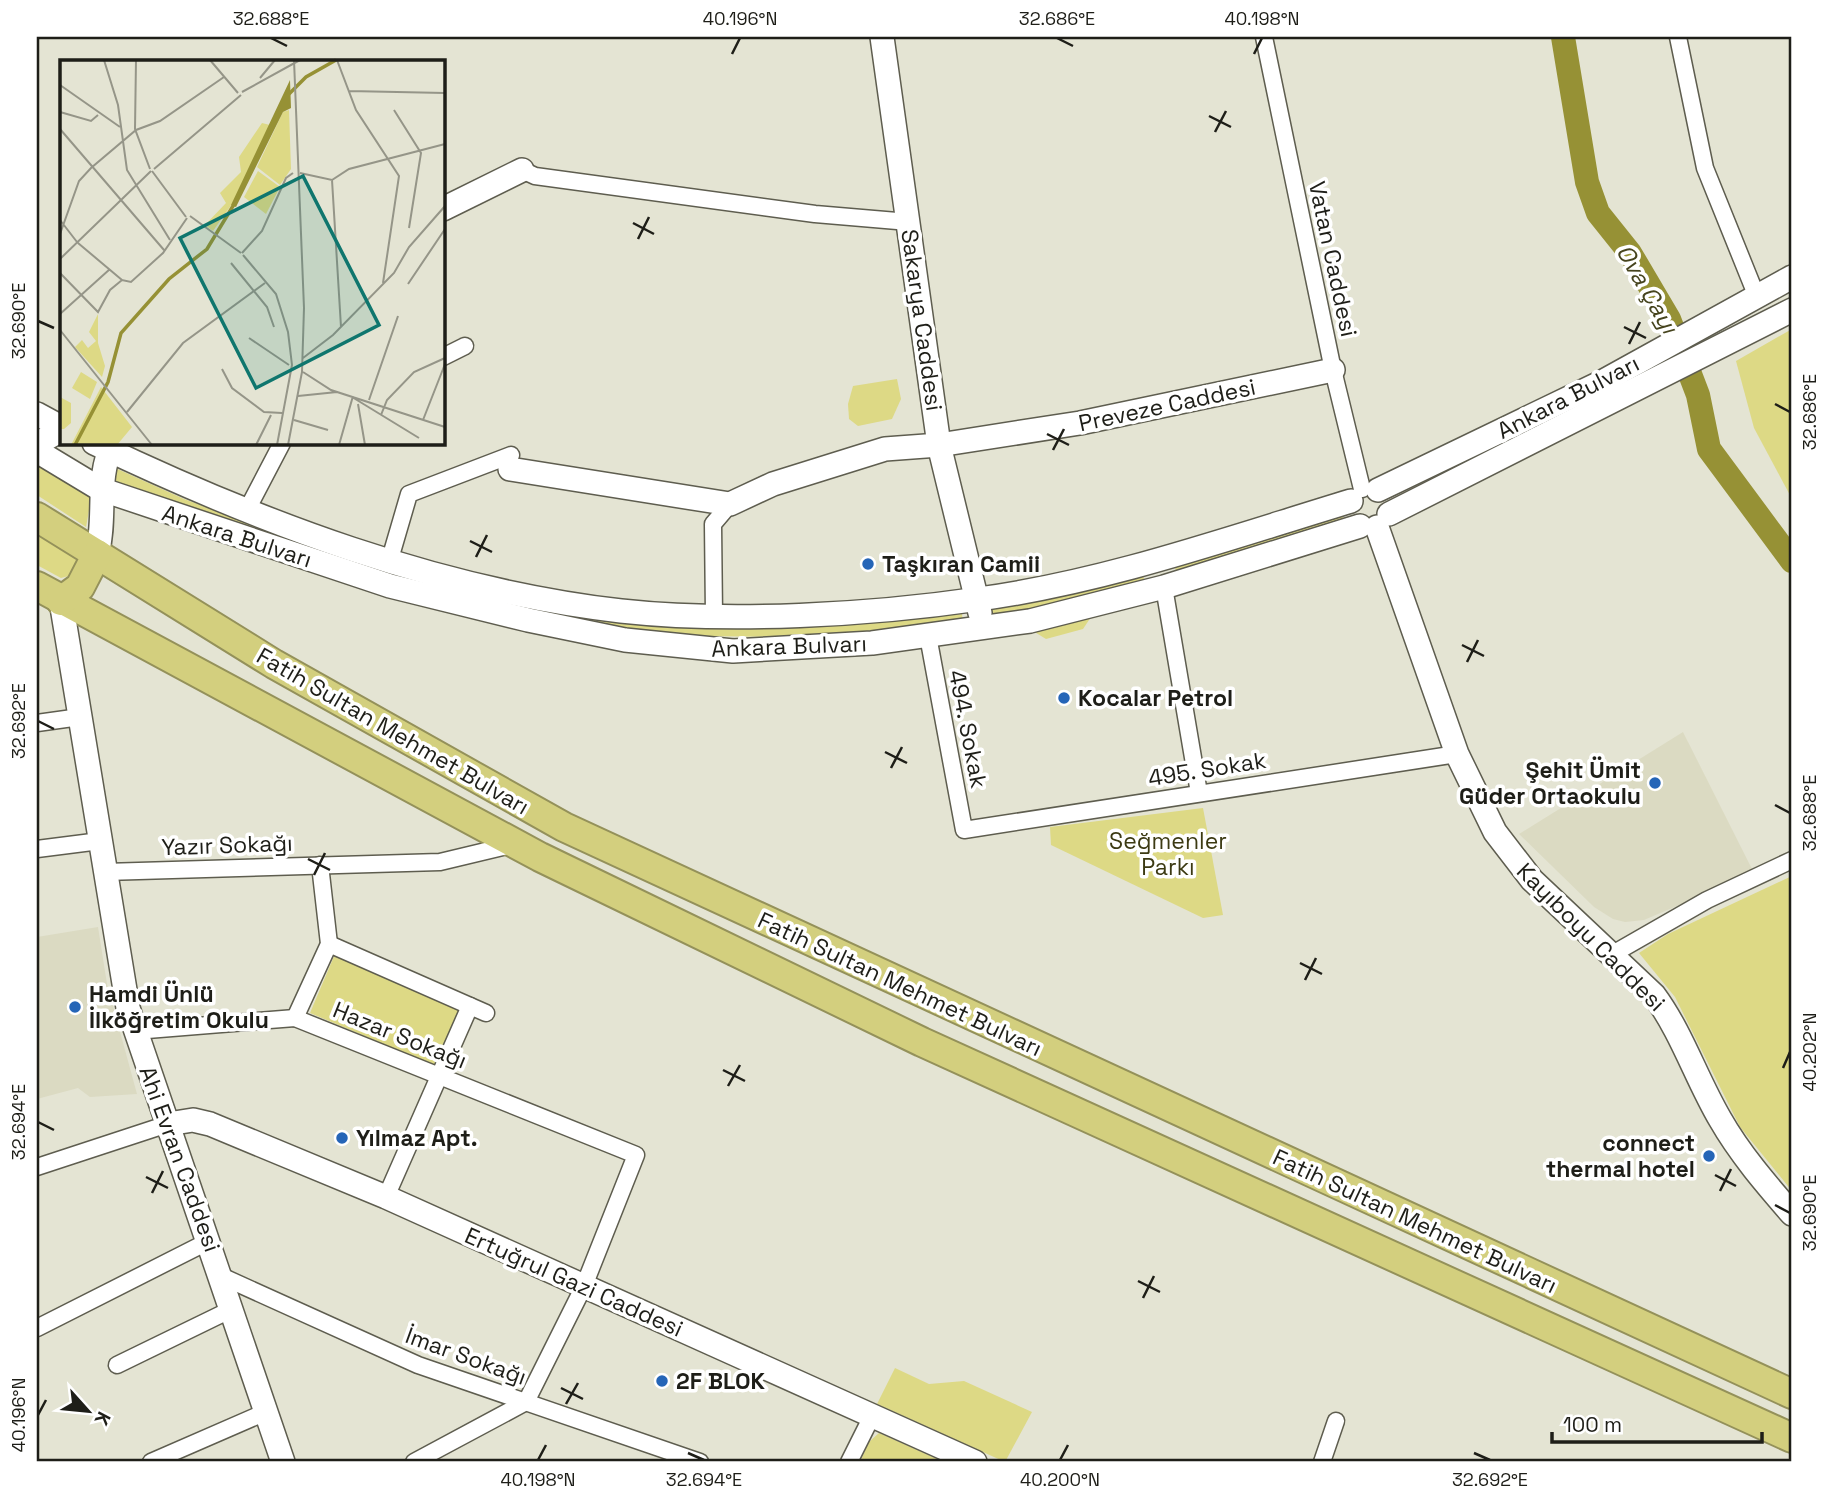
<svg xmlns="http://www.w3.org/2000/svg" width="1829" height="1499" viewBox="0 0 1829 1499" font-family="'Space Grotesk',sans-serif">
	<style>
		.built { fill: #dbdac2 }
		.green { fill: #ddd985 }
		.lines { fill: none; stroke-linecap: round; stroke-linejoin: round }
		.river { stroke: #969135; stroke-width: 24 }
		.street-casing { stroke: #5e5d4f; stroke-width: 19 }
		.secondary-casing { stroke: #5e5d4f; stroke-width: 26 }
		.highway-casing { stroke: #94915a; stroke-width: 32 }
		.street { stroke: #fff; stroke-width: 16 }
		.secondary { stroke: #fff; stroke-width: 23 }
		.highway { stroke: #d3cf7e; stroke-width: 28 }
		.ticks { fill: none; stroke: #1e1e18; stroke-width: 2.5 }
		.poi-dot { fill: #2565b7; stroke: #fff; stroke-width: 2.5 }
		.labels { text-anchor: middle; stroke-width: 7; stroke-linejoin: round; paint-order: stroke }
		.street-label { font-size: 23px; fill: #1e1e18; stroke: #fff }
		.poi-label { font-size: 23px; font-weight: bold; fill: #1e1e18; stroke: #fff; text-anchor: start }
		.park-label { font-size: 23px; fill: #3c3a13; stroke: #fff }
		.water-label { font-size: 24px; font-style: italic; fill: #46441e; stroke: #fff }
		.inset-river { fill: none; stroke: #969135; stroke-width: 3.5 }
		.inset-road { fill: none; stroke: #959588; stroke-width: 2 }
		.view { fill: #0f766e; fill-opacity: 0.15; stroke: #0f766e; stroke-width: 3.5 }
		.inset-edge { fill: none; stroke: #1e1e18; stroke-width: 3.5 }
		.neatline { fill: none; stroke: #1e1e18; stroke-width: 2.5 }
		.ticks-label { font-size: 18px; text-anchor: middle; fill: #1e1e18 }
	</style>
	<rect width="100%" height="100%" fill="#e4e4d3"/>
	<g class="built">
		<polygon points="1683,732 1754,873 1644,920 1625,922 1613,919 1594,907 1519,834"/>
		<polygon points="98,927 107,984 137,1094 90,1097 78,1088 37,1099 37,937"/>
	</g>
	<g class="green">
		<polygon points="1792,329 1792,499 1754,428 1736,361"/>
		<polygon points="897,379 901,399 892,419 858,426 849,419 848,404 853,386"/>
		<polygon points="37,462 92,494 86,527 37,495"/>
		<polygon points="113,467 184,499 313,546 671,626 795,628 962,614 963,623 793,637 702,636 612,627 405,579 309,551 109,479"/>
		<polygon points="1342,513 1344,520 1176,573 1175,566"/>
		<polygon points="37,530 75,557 77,563 72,575 61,578 37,565"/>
		<polygon points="1143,575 1145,583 991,617 989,609"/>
		<polygon points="1091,617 1083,629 1046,639 1033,631"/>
		<polygon points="1203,808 1223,915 1203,918 1051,845 1050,827"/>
		<polygon points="1792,876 1792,1191 1740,1127 1675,997 1639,953 1668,934"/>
		<polygon points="335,954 460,1011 436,1066 310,1013"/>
		<polygon points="895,1368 929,1384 964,1381 1032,1412 1005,1462 877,1404"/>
		<polygon points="879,1433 944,1462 860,1462 869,1442"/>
	</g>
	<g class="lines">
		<polyline class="river" points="1563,37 1587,182 1598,213 1630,253 1669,319 1698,395 1709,449 1792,561"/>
		<defs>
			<g id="street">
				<polyline points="1264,37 1333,370 1362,489"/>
				<polyline points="1678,37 1705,168 1757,297"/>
				<polyline points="522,170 535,176 815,214 909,222"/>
				<polyline points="443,357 465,346"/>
				<polyline points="247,510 282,443"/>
				<polyline points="390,559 409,494 511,455"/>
				<polyline points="1164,587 1199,793"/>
				<polyline points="714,616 713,524 730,504"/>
				<polyline points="928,636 964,830 1457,754"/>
				<polyline points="37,723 80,717"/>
				<polyline points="37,849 100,841"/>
				<polyline points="105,872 440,862 515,844"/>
				<polyline points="329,944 486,1013"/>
				<polyline points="1611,955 1707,900 1792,860"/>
				<polyline points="295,1018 329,944 320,865"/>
				<polyline points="135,1031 295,1018 636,1155 584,1286 526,1402 414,1462"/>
				<polyline points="37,1167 168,1124"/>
				<polyline points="386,1197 470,1006"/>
				<polyline points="221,1276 418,1365 700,1462"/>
				<polyline points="37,1328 209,1241"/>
				<polyline points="117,1365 232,1309"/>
				<polyline points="151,1462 266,1412"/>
				<polyline points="849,1462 872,1416"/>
				<polyline points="1322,1462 1336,1421"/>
			</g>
			<g id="secondary">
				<polyline points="882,37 939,445 980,613"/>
				<polyline points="443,209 522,170"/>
				<polyline points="37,414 61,427"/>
				<path d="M94 443C259 522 438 590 621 611 730 623 869 615 979 599 1105 582 1229 538 1351 501"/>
				<polyline points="37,444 61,430"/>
				<polyline points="37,451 100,489 390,586 528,620 625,640 733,651 872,643 1030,621 1164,587 1360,526"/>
				<polyline points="510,469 730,504 773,484 885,449 939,445 1080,423 1333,370"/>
				<polyline points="1378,490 1602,382 1792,277"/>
				<polyline points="1389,514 1792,310"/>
				<path d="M1377 527 1457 754 1495 832 1532 880 1654 995C1682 1033 1696 1078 1720 1119 1740 1154 1766 1184 1792 1214"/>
				<path d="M97 554C107 517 95 479 113 443"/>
				<polyline points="61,601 128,1008 283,1462"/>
				<polyline points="168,1124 193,1120 210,1124 386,1197 975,1462"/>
			</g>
			<g id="highway">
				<polyline points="37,517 274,664 564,827 1792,1394"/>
				<polyline points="37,586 540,857 922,1042 1792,1438"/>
				<polyline points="61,601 80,587 97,554"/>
			</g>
		</defs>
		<use href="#street" class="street-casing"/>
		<use href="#secondary" class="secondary-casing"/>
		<use href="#highway" class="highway-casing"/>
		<use href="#street" class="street"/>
		<use href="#secondary" class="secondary"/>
		<use href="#highway" class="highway"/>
	</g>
	<path class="ticks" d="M271 38 287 46M1057 38 1073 46M732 54 740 38M1254 54 1262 38M1209 116 1231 127M1215 132 1226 111M633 223 654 234M638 239 649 217M38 321 54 328M1624 327 1646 338M1629 344 1640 322M1775 404 1790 412M1047 434 1069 445M1053 450 1064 429M470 541 492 552M476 557 487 535M1462 645 1484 656M1467 662 1478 640M38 721 54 729M885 752 907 763M891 768 902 747M1775 805 1790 813M308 859 330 870M314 875 325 853M1300 963 1322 974M1305 980 1316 958M1783 1068 1790 1052M723 1070 745 1081M728 1086 740 1065M38 1122 54 1130M1715 1175 1736 1186M146 1177 168 1188M1720 1191 1731 1169M152 1193 163 1171M1775 1205 1790 1213M1138 1281 1160 1292M1143 1298 1154 1276M561 1388 583 1399M566 1404 578 1383M38 1415 46 1400M688 1453 704 1460M1474 1453 1490 1460M538 1460 546 1445M1060 1460 1068 1445"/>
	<g class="poi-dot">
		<circle cx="868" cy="564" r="7"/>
		<circle cx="1064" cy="698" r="7"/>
		<circle cx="1655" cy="783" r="7"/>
		<circle cx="75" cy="1007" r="7"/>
		<circle cx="342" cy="1138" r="7"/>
		<circle cx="1709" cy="1156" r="7"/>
		<circle cx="662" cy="1381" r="7"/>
	</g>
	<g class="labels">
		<g class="street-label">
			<text transform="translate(1333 259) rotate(78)" y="8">Vatan Caddesi</text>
			<text transform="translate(922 320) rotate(82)" y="8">Sakarya Caddesi</text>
			<text transform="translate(1568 397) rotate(-27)" y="8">Ankara Bulvarı</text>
			<text transform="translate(1167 405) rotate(-12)" y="8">Preveze Caddesi</text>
			<text transform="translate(237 536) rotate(18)" y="8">Ankara Bulvarı</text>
			<text transform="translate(789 646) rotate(-2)" y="8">Ankara Bulvarı</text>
			<text transform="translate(968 729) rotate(79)" y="8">494. Sokak</text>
			<text transform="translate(393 731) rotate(30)" y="8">Fatih Sultan Mehmet Bulvarı</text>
			<text transform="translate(1207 769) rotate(-9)" y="8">495. Sokak</text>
			<text transform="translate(227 845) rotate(-2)" y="8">Yazır Sokağı</text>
			<text transform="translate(1591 937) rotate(45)" y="8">Kayıboyu Caddesi</text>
			<text transform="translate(900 984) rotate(25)" y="8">Fatih Sultan Mehmet Bulvarı</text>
			<text transform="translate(400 1035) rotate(22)" y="8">Hazar Sokağı</text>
			<text transform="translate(180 1159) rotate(70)" y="8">Ahi Evran Caddesi</text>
			<text transform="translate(1415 1221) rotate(25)" y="8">Fatih Sultan Mehmet Bulvarı</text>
			<text transform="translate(574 1282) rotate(24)" y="8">Ertuğrul Gazi Caddesi</text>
			<text transform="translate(466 1356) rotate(20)" y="8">İmar Sokağı</text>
		</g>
		<g class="poi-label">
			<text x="882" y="572">Taşkıran Camii</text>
			<text x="1078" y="706">Kocalar Petrol</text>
			<text x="1641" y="778" text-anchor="end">Şehit Ümit<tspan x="1641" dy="26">Güder Ortaokulu</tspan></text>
			<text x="89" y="1002">Hamdi Ünlü<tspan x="89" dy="26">İlköğretim Okulu</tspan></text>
			<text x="356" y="1146">Yılmaz Apt.</text>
			<text x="1695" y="1151" text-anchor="end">connect<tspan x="1695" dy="26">thermal hotel</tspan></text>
			<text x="676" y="1389">2F BLOK</text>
		</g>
		<g class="park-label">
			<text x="1168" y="849">Seğmenler<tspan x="1168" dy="26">Parkı</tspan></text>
		</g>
		<g class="water-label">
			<text transform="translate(1647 289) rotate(60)" y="8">Ova Çayı</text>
		</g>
	</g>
	<g transform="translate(60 60)">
		<rect width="385" height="385" fill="#e4e4d3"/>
		<path d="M229 50 231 109 220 125 197 107 223 52ZM202 63 210 65 172 144 153 171 145 165 166 143 160 133 181 112 179 97ZM198 111 220 127 206 154 184 137ZM38 254V283L45 306 42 317 15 287 22 280 28 288 36 281 29 272ZM21 312 37 322 30 339 12 328ZM41 327 72 367 57 385H11ZM0 337 11 343V363L4 369H0Z" fill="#ddd985"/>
		<path d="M230 20 231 48 223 52 176 147 171 145Z" fill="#969135"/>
		<path class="inset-river" d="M227 36 246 17 276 0M15 385 48 322 61 273 109 219 147 189 176 141"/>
		<path class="inset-road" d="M44 0 58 45 67 110 110 180M76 0 75 69 90 109M150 0 178 33M277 0 296 50 339 116 323 223M200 18 215 0M0 25 60 67M289 31 385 33M182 32 240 0M334 50 361 93 349 168M0 52 31 61 38 55M0 69 104 190M94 109 181 35M92 111 126 157M240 113 272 120 289 109 385 84M272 120 281 267M130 156 181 193M0 160 17 182M0 174 19 121 31 108 76 70 100 61 164 17M18 183 62 220M182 193 202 171 226 118 233 113M183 195 216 234 228 272 232 305 217 385M0 199 91 111M171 203 207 247 214 267M0 213 38 252 50 230 62 220 71 222 103 193 127 158M348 224 385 169M0 254 50 209M0 270 92 385M189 278 229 305M243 298 273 275 334 213 349 187 385 146M162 309 172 328 204 352 222 353M243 312 271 330 385 367M238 336 277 332M292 337 359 378M309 340 338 256M298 344 305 385M67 352 123 283 205 223M321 355 327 340 354 312 385 298M234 360 268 370M363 360 385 304M196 385 211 355M228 385 242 312 244 248 234 0M279 385 293 336"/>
		<path class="view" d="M243 116 319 265 196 328 120 178Z"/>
		<rect width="385" height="385" class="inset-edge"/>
	</g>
	<rect width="1829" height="1499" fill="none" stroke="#ffffff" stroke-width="77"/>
	<g transform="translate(88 1411) rotate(117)" stroke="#ffffff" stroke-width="5" paint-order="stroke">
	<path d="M0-5L12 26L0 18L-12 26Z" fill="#1e1e18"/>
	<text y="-10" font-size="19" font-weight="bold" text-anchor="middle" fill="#1e1e18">K</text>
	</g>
	<path d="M1552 1432v10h210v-10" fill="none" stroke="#1e1e18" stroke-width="3.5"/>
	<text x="1563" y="1432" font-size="21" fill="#1e1e18" stroke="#ffffff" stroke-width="5" paint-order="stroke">100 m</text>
	<rect x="38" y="38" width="1752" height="1422" class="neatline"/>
	<g class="ticks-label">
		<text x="271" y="25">32.688°E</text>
		<text x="740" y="25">40.196°N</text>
		<text x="1057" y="25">32.686°E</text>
		<text x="1262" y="25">40.198°N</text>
		<text transform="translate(19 321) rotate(-90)" y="6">32.690°E</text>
		<text transform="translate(1810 412) rotate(-90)" y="6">32.686°E</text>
		<text transform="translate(19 721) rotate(-90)" y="6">32.692°E</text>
		<text transform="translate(1810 813) rotate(-90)" y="6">32.688°E</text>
		<text transform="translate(1810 1052) rotate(-90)" y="6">40.202°N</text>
		<text transform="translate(19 1122) rotate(-90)" y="6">32.694°E</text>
		<text transform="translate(1810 1213) rotate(-90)" y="6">32.690°E</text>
		<text transform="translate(19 1415) rotate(-90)" y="6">40.196°N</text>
		<text x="538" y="1486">40.198°N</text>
		<text x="704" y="1486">32.694°E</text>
		<text x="1060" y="1486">40.200°N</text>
		<text x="1490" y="1486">32.692°E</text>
	</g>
</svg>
